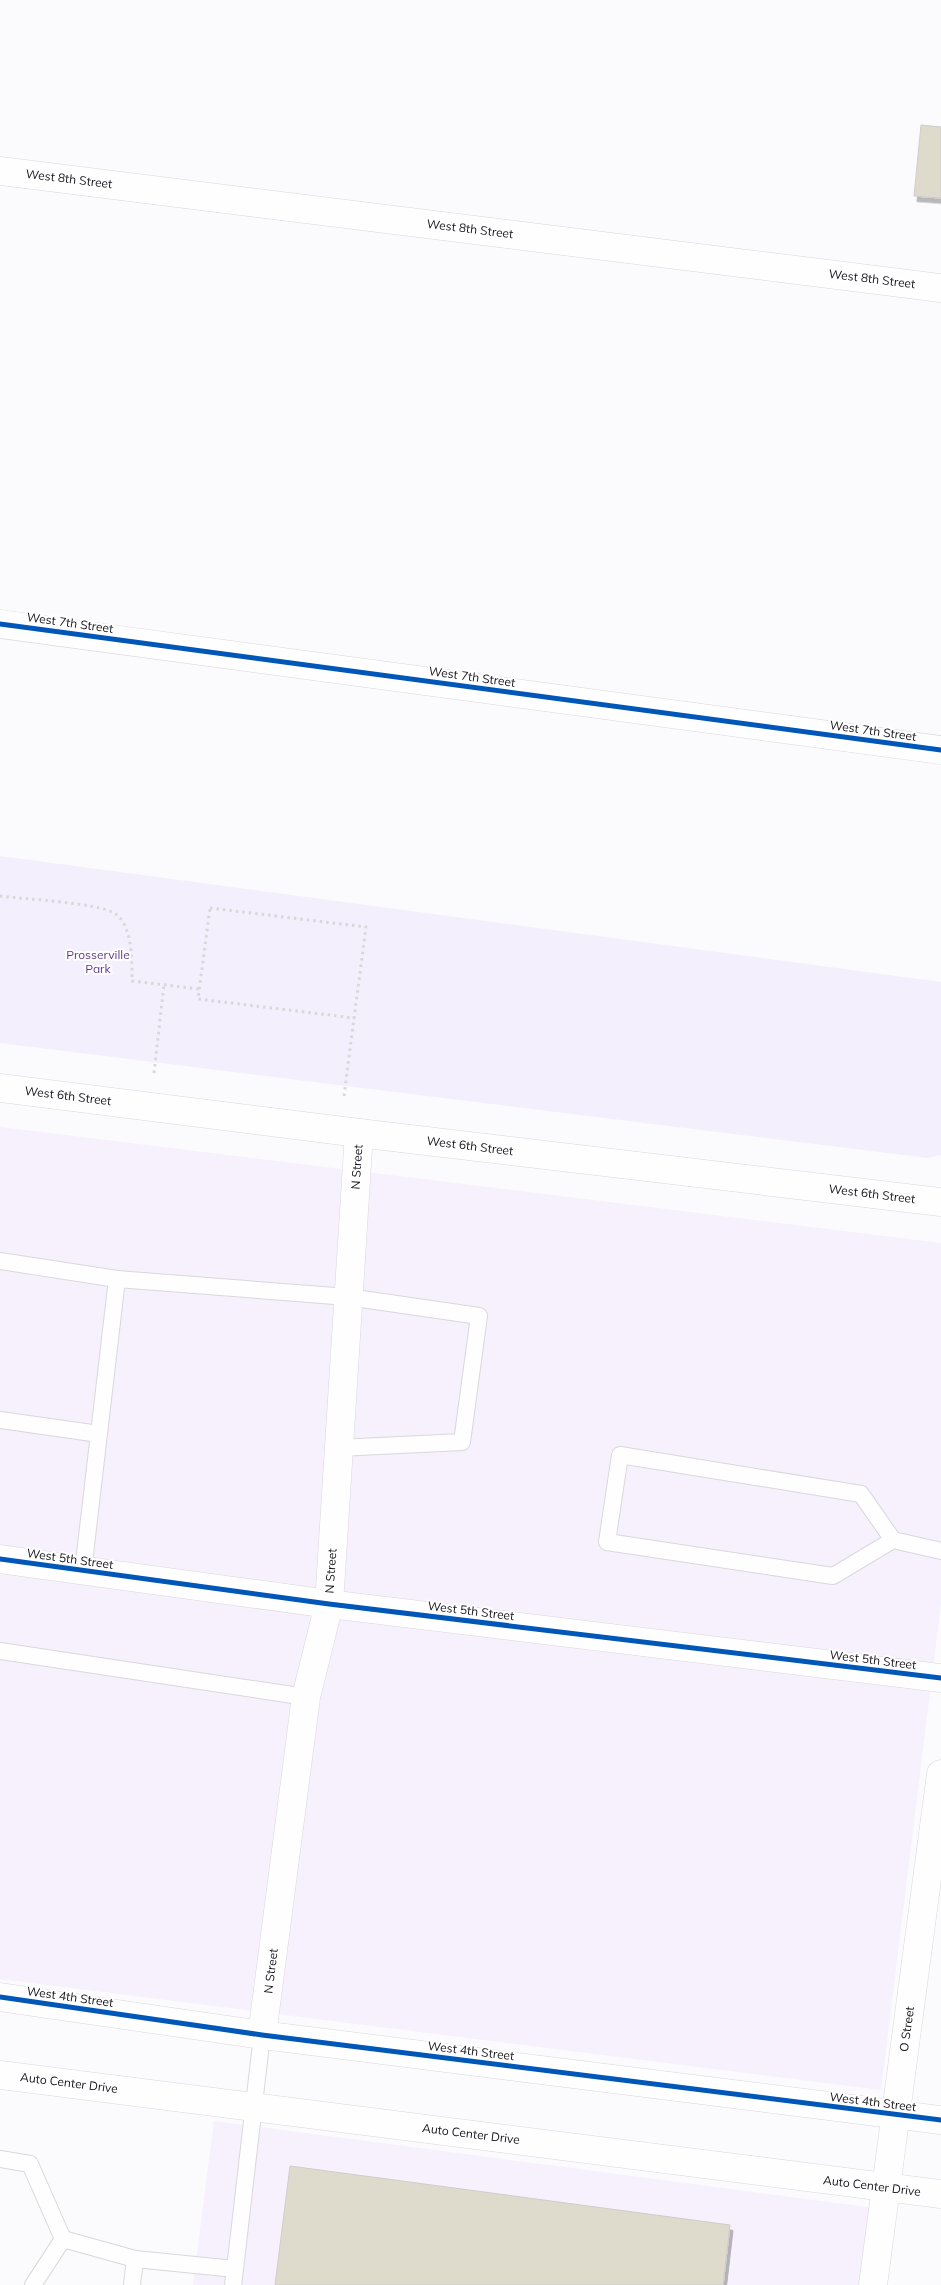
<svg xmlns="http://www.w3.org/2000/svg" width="941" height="2285" viewBox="0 0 941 2285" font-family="Mulish,sans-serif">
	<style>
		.built { fill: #f6f1fc }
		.green { fill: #f4effc }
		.building { fill: #dedacc; stroke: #cfcdca; filter: url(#shadow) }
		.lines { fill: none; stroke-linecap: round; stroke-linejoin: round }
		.service-casing { stroke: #dad7dd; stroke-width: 18 }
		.minor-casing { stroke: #dad7dd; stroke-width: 29 }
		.tertiary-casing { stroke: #dad7dd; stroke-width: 29 }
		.path { stroke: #d8d8d8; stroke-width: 3; stroke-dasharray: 2.5 4; stroke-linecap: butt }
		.service { stroke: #fefeff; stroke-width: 16 }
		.minor { stroke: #fefeff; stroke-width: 28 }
		.tertiary { stroke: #fefeff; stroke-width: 28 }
		.cycleway-casing { stroke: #fff; stroke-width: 8 }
		.cycleway { stroke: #0057b8; stroke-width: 5 }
		.labels { text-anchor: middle; stroke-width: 4; stroke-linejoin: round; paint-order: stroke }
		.street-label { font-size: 12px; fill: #16131b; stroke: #fff }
		.park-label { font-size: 12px; fill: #60388b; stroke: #fff }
	</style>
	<defs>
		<filter id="shadow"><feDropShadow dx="3" dy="5.5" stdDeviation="0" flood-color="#0004"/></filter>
	</defs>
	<rect width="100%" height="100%" fill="#fbfafd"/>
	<g class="built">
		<polygon points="0,1127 941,1243 941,1603 881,2090 0,1979"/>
		<polygon points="214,2121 896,2211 886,2285 193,2285"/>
	</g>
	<polygon class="green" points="0,856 941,982 941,1155 928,1158 0,1043"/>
	<g class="building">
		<polygon points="921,125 941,127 941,198 914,196"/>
		<polygon points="290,2166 730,2225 723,2285 275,2285"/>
	</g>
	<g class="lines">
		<defs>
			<g id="service">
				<polyline points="0,1261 117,1279"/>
				<polyline points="0,1420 99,1434"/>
				<polyline points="893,1540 833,1576 607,1542 620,1455 861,1494 893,1540 941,1551"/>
				<polyline points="83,1571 117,1279 348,1297 479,1316 462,1442 338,1448"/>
				<polyline points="0,1651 306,1697"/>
				<polyline points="0,2159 30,2164 63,2239"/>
				<polyline points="63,2239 135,2259"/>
				<polyline points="33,2285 63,2239"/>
				<polyline points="132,2285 135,2259 235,2269 262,2035"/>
				<polyline points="233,2285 235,2269"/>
			</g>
			<g id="minor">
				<polyline points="0,171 941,288"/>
				<polyline points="0,624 941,750"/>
				<polyline points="0,1088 359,1133 941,1202"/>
				<polyline points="0,1559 329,1604 941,1678"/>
				<polyline points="262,2035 306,1697 329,1604 359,1133"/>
				<polyline points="873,2285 941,1774"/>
			</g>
			<g id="tertiary">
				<polyline points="0,1997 262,2035 941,2120"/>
				<polyline points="0,2075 941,2194"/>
			</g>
		</defs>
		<use href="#service" class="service-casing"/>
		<use href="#minor" class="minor-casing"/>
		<use href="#tertiary" class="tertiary-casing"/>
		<g class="path">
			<path d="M0 896C23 899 98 903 114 913 133 924 132 962 132 981L199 989"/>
			<polygon points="210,908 366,927 354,1018 198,999"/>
			<polyline points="154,1073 164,984"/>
			<polyline points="344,1096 354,1018"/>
		</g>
		<use href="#service" class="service"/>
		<use href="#minor" class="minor"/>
		<use href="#tertiary" class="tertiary"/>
		<defs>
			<g id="cycleway">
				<polyline points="0,624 941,750"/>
				<polyline points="0,1559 329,1604 941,1678"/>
				<polyline points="0,1997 262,2035 941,2120"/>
			</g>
		</defs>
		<use href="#cycleway" class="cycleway-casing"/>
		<use href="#cycleway" class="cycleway"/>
	</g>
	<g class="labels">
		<g class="street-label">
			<text transform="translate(69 179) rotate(7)" y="4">West 8th Street</text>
			<text transform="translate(470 229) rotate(7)" y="4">West 8th Street</text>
			<text transform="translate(872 279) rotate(7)" y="4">West 8th Street</text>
			<text transform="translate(70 623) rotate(8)" y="4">West 7th Street</text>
			<text transform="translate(472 677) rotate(8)" y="4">West 7th Street</text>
			<text transform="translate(873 731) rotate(8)" y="4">West 7th Street</text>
			<text transform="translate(68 1096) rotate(7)" y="4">West 6th Street</text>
			<text transform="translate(470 1146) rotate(7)" y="4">West 6th Street</text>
			<text transform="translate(357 1167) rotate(-86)" y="4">N Street</text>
			<text transform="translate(872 1194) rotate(7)" y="4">West 6th Street</text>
			<text transform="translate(70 1559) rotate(8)" y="4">West 5th Street</text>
			<text transform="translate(331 1571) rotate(-86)" y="4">N Street</text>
			<text transform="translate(471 1611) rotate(7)" y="4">West 5th Street</text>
			<text transform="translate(873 1660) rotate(7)" y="4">West 5th Street</text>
			<text transform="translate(271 1971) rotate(-83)" y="4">N Street</text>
			<text transform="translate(70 1997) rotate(8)" y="4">West 4th Street</text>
			<text transform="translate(907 2029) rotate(-82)" y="4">O Street</text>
			<text transform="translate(471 2051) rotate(7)" y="4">West 4th Street</text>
			<text transform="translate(69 2083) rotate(7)" y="4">Auto Center Drive</text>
			<text transform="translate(873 2102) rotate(7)" y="4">West 4th Street</text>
			<text transform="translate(471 2134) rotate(7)" y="4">Auto Center Drive</text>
			<text transform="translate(872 2186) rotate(7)" y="4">Auto Center Drive</text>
		</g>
		<g class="park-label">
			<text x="98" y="959">Prosserville<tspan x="98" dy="14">Park</tspan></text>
		</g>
	</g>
</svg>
